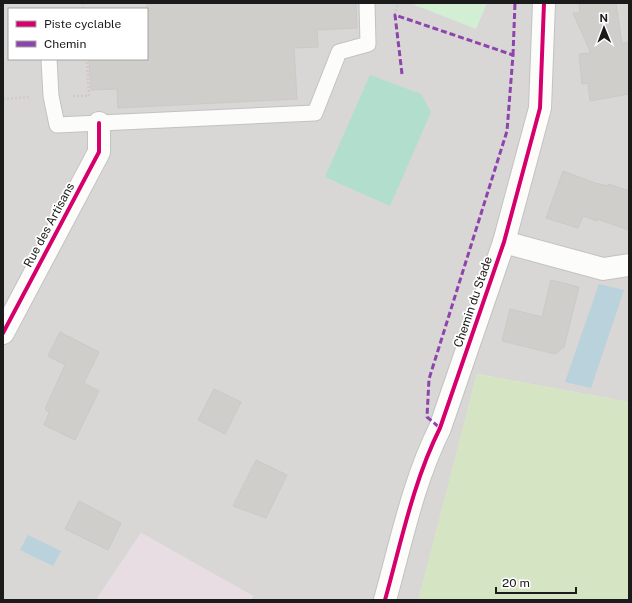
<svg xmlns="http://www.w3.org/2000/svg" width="632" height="603" viewBox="0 0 632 603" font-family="'Public Sans',sans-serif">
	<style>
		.residential { fill: #d8d7d5; fill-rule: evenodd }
		.industrial { fill: #e7dde2 }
		.grass { fill: #d5e5c4 }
		.park { fill: #d2efd4 }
		.pitch { fill: #b1decd }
		.water { fill: #b9d2db }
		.building { fill: #d0cecb; stroke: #ccc9c5 }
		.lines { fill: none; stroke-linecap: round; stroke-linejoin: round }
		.lane-casing { stroke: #c2c2c0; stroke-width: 17 }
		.street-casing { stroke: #c2c2c0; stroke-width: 24 }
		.path { stroke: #d4c8c6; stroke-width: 2.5; stroke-dasharray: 2 2; stroke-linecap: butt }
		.lane { stroke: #fcfcfb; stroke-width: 15 }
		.street { stroke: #fcfcfb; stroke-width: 22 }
		.quiet { stroke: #8e44ad; stroke-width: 3; stroke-dasharray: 6 3; stroke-linecap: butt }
		.cycleway-casing { stroke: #fff; stroke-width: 6 }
		.cycleway { stroke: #d6006c; stroke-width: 4 }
		.labels { text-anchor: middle; stroke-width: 3.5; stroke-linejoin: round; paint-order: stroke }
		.street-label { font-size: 12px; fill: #1b1b1b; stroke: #fff }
	</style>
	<rect width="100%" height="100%" fill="#e9e8e4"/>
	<path class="residential" d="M3 3H629V402L477 374 419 600H251L253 596 141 533 96 600 3 599ZM9 9H147V59H9Z"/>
	<polygon class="industrial" points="141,533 253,596 251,600 96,600"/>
	<polygon class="grass" points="477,374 629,402 629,600 418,600"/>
	<polygon class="park" points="413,3 487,3 476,29 412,4"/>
	<polygon class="pitch" points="370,75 421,94 431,112 390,206 325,177"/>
	<g class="water">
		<polygon points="599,284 624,290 591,388 565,382"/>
		<polygon points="28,535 61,551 53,566 20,550"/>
	</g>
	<g class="building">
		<polygon points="147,3 356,3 357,28 317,30 318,47 294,48 297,99 118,108 117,89 91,90 89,59 147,59"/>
		<polygon points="579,3 616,3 622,44 629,42 629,94 590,101 588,83 582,84 579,54 591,53 573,13 580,13"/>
		<polygon points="563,171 595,183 608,186 609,184 629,191 629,230 597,219 597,221 583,216 578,228 546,218"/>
		<polygon points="551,280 579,287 564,347 555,354 502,341 510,309 542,317"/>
		<polygon points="60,332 99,352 84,383 99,391 75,440 44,425 49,413 45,409 65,365 48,356"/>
		<polygon points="214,389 241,402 225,434 198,420"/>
		<polygon points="256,460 287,475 266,518 233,506"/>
		<polygon points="79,501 121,523 108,550 65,529"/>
	</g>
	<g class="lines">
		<defs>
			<polyline id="lane" points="49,59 51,96 57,125 315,113 339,52 368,44 367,3"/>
			<g id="street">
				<polyline points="504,242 603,269 629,265"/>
				<polyline points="3,333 99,152 99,123"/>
				<path d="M385 600C401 543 413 482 440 428L504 242 540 108 544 3"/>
			</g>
		</defs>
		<use href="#lane" class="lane-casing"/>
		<use href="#street" class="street-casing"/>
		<g class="path">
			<polyline points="83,3 83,9"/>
			<polyline points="395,15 398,3"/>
			<polyline points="73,96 89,96 87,59"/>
			<polyline points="3,99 30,97"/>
		</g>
		<use href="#lane" class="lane"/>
		<use href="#street" class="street"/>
		<g class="quiet">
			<polyline points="513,55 515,3"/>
			<polyline points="402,74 395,15 513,55 507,131 429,379 427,417 440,428"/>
		</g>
		<defs>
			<g id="cycleway">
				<polyline points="3,333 99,152 99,123"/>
				<path d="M385 600C401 543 413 482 440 428L504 242 540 108 544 3"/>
			</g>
		</defs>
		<use href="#cycleway" class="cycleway-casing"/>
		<use href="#cycleway" class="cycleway"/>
	</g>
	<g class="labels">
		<g class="street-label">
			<text transform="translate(49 225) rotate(-62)" y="4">Rue des Artisans</text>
			<text transform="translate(473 302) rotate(-71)" y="4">Chemin du Stade</text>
		</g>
	</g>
	<rect width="632" height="603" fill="none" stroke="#1b1b1b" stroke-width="8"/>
	<rect x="8" y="8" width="140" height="52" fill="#ffffff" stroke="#a4a4a4"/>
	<rect x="16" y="21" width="20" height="6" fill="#d6006c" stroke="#a4a4a4"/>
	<text x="44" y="28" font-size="12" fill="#1b1b1b">Piste cyclable</text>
	<rect x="16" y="41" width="20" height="6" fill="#8e44ad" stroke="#a4a4a4"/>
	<text x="44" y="48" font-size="12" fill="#1b1b1b">Chemin</text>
	<g transform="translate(604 28) rotate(359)" stroke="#ffffff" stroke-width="3" paint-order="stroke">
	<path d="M0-3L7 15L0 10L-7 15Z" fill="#1b1b1b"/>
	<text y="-6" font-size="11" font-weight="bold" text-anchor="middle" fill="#1b1b1b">N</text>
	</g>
	<path d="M496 587v6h80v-6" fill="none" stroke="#1b1b1b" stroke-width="2"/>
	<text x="502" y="587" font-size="12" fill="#1b1b1b" stroke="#ffffff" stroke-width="3" paint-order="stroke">20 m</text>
</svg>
